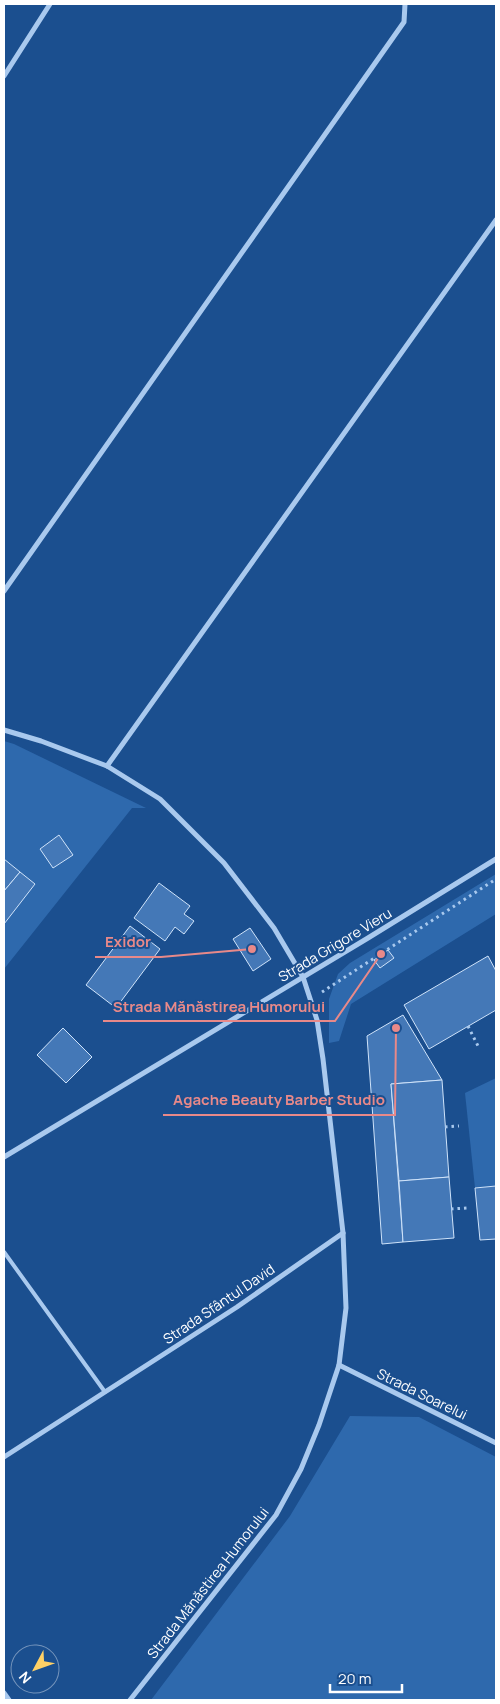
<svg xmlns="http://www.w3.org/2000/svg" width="500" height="1704" viewBox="0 0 500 1704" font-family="Manrope,sans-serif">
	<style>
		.green { fill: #2e69ad }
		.building { fill: #4478b7; stroke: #cfe3fa }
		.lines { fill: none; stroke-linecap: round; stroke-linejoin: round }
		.path { stroke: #a9c9ee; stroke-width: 3; stroke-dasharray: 2.5 4; stroke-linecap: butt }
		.lane { stroke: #a9c9ee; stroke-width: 4 }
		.street { stroke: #a9c9ee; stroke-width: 5 }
		.labels { text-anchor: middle; stroke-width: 4; stroke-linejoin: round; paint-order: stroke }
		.street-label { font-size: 14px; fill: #fff; stroke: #1b4f8f }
		.leader { fill: none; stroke: #e88989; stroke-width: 2 }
		.callout-dot { fill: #e88989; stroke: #1b4f8f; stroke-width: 2 }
		.callout-label { font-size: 15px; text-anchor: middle; font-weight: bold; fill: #e88989; stroke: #1b4f8f; stroke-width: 4; stroke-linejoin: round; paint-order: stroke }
	</style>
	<rect width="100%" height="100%" fill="#1b4f8f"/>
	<g class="green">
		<polygon points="4,741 14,744 146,808 132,808 4,969"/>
		<polygon points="496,874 496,914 351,1004 339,1041 329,1043 329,999 338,974 350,963"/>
		<polygon points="496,1078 496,1186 475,1188 465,1093"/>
		<polygon points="350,1416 419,1417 496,1457 496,1700 151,1700 290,1516"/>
	</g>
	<g class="building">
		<polygon points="59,835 73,855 53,868 40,849"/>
		<polygon points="4,859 20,872 4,891"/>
		<polygon points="20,872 35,884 4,924 4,891"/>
		<polygon points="159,883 190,906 184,914 194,921 184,934 175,927 165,941 134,918"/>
		<polygon points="130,926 160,949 116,1008 86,985"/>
		<polygon points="250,928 271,959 253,971 233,939"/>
		<polygon points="388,950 394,958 380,968 374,960"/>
		<polygon points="488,956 496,971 496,1010 429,1049 404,1005"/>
		<polygon points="403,1015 442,1080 391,1084 403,1242 382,1244 367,1036"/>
		<polygon points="63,1028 92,1057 66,1083 37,1055"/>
		<polygon points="442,1080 449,1177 399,1181 391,1084"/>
		<polygon points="449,1177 454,1238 403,1242 399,1181"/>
		<polygon points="496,1186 496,1239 480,1240 475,1188"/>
	</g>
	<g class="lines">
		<g class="path">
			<polyline points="322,992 496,879"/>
			<polyline points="284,1006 292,1011 298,1007"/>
			<polyline points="468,1026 479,1048"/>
			<polyline points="445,1127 459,1126"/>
			<polyline points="451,1209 467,1208"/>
		</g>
		<polyline class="lane" points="4,1252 105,1392"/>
		<g class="street">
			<polyline points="4,76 50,4"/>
			<polyline points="4,591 404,22 405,4"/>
			<polyline points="4,730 41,741 107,766 160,799 224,863 274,928 303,977 317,1020 323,1059 343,1233 346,1308 339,1365 319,1425 301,1469 276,1515 130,1700"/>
			<polyline points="107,766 496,220"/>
			<polyline points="4,1157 368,938 496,859"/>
			<polyline points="339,1365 496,1443"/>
			<polyline points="4,1457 237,1307 343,1233"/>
			<polyline points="4,1693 9,1700"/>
		</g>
	</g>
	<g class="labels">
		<g class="street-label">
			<text transform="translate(335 945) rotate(-31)" y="5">Strada Grigore Vieru</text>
			<text transform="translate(219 1304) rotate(-34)" y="5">Strada Sfântul David</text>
			<text transform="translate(422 1394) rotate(26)" y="5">Strada Soarelui</text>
			<text transform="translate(208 1583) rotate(-52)" y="5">Strada Mănăstirea Humorului</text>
		</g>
	</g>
	<path class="leader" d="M252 949L161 957H95M381 954L335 1021H103M396 1028L395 1115H163"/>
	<g class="callout-dot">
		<circle cx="252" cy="949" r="5"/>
		<circle cx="381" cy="954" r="5"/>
		<circle cx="396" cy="1028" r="5"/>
	</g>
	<g class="callout-label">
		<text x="128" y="947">Exidor</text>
		<text x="219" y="1012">Strada Mănăstirea Humorului</text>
		<text x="279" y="1105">Agache Beauty Barber Studio</text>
	</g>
	<rect width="500" height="1704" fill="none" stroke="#ffffff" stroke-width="10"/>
	<g transform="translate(35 1669) rotate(229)"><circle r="24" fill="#1b4f8f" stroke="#7695bc"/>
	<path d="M0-4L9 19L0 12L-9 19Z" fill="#ffd166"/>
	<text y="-8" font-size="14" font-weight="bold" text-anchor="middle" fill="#ffffff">N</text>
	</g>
	<path d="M330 1684v8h72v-8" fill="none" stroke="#ffffff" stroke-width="2.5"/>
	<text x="338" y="1684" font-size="15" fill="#ffffff" stroke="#1b4f8f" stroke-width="4" paint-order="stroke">20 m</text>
</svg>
